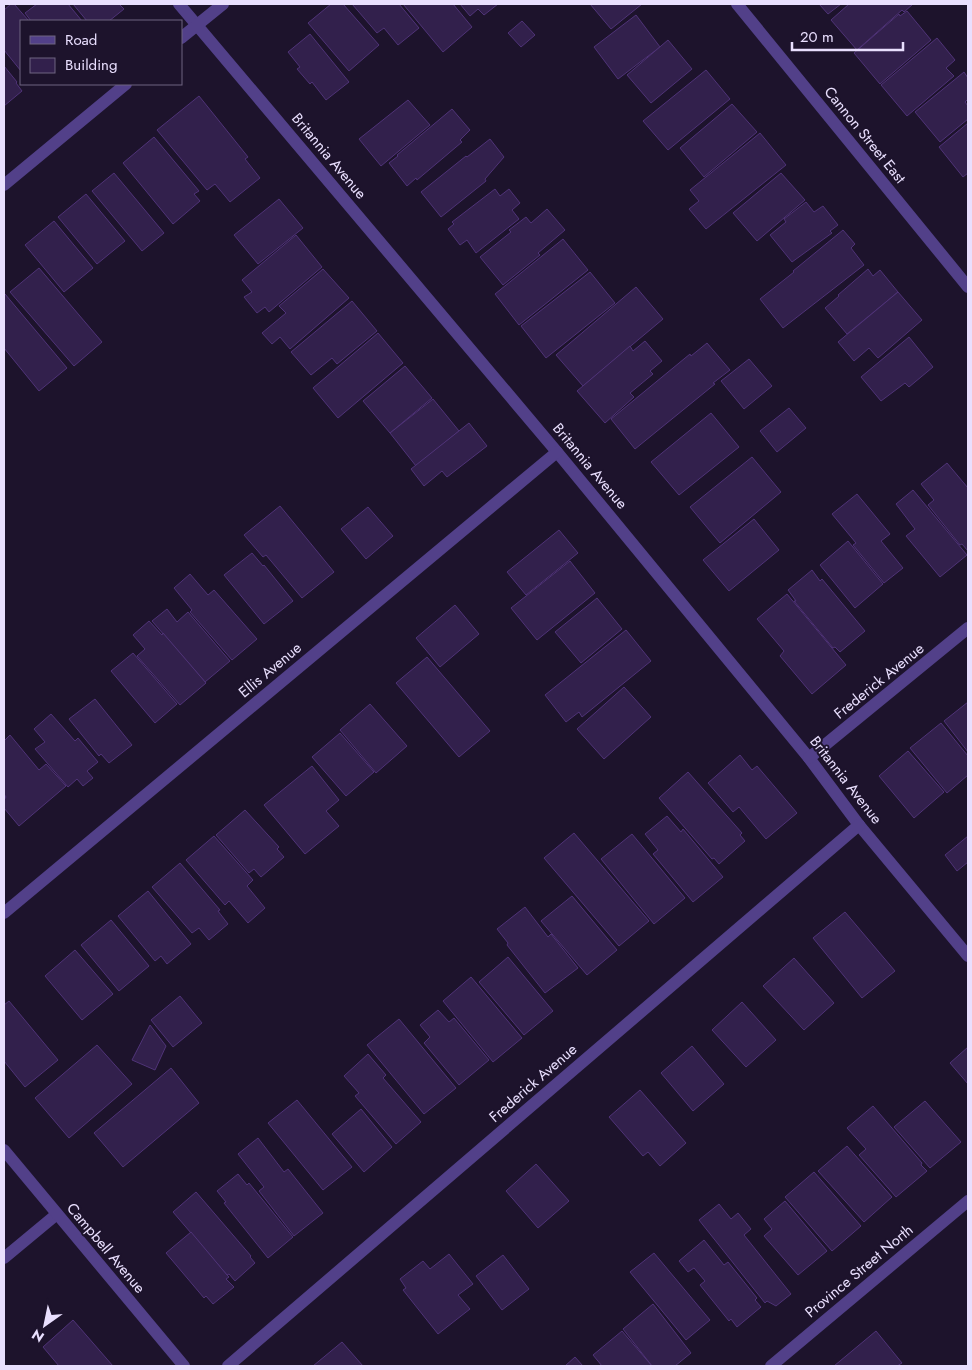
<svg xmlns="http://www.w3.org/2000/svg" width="972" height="1370" viewBox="0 0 972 1370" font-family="Jost,sans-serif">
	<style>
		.building { fill: #32204c; stroke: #4f3377 }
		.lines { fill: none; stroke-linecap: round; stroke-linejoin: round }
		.service { stroke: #524089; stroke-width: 12 }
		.minor { stroke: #524089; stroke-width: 12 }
		.tertiary { stroke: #524089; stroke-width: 12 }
		.labels { text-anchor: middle; stroke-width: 4; stroke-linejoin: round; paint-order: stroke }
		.street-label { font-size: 15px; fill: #e9dffe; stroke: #1d132c }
	</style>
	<rect width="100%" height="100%" fill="#1d132c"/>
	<g class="building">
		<polygon points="11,4 14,4 29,21 21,21 21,71 4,50 4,10"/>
		<polygon points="37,4 68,4 82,21 31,21 25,13"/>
		<polygon points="73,4 119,4 124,9 109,21 87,21"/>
		<polygon points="331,4 343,4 379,45 349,71 308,23"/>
		<polygon points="352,4 399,4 419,28 398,45 384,28 377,33"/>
		<polygon points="403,4 453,4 472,27 443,52"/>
		<polygon points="460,4 498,4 484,15 478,9 470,16"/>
		<polygon points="590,4 642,4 611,29"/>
		<polygon points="819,4 841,4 828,14"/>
		<polygon points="849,4 913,4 904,12 902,10 857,50 831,20"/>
		<polygon points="907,11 931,40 880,84 854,53 899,14 900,16"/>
		<polygon points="636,15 660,47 618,79 594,47"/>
		<polygon points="522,21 535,35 521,47 508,33"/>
		<polygon points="310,34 349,82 326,100 312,82 310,84 297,69 300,67 288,52"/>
		<polygon points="937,38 955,60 946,68 954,76 907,116 881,85"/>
		<polygon points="668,40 692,69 651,103 627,75"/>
		<polygon points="4,66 17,82 16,83 22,91 4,106"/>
		<polygon points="706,70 730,99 668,150 643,121"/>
		<polygon points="964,72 968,78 968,99 965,102 968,106 968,119 940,142 915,112"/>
		<polygon points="199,96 248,157 245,159 260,178 230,202 215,184 207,190 157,130"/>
		<polygon points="408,100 430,125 381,166 359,139"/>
		<polygon points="732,104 757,132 704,177 680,148"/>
		<polygon points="452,109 470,130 460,140 462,142 417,180 416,178 407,186 389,163 398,156 397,155"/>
		<polygon points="968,123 968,173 963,177 939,147"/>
		<polygon points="760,133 786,165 706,229 689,209 699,201 690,190"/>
		<polygon points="154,137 199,191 194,194 200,201 173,224 123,163"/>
		<polygon points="490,139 504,157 485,179 486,181 441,217 421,192 466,156 467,157"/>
		<polygon points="114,173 164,233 142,251 92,191"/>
		<polygon points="781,173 805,200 757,241 733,213"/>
		<polygon points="495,189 500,196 509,189 520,203 512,210 519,219 476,253 467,240 460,245 448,229 454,224 452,222"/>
		<polygon points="86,194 125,241 97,264 58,217"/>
		<polygon points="279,199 303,228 258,264 234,235"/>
		<polygon points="806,202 814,212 823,206 838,225 830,231 832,233 792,262 770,235 786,222 784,219"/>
		<polygon points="547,209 565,230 538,253 540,255 503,285 480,257 511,232 509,230 526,217 531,223"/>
		<polygon points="54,221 93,268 64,292 25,245"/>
		<polygon points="843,230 855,244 851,248 864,265 783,328 760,299 794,272 793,271"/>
		<polygon points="296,235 322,267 269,312 265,307 257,313 244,297 252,292 242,280"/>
		<polygon points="563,239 588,270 519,325 495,294"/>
		<polygon points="39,268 102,342 74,366 10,292"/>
		<polygon points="323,269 349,298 290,349 280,337 272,344 262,333 286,313 279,306"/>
		<polygon points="868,269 873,276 880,270 898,292 847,334 825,308 839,296 838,295"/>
		<polygon points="590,272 615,303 546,358 521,326"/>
		<polygon points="636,287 663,319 583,386 556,355"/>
		<polygon points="898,292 922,320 878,358 869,348 854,361 838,342"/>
		<polygon points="5,294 67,368 39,391 4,348 4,295"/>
		<polygon points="352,301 377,331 337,364 332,358 311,375 291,352"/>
		<polygon points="378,333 403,363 338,418 313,388"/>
		<polygon points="909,337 933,367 909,387 905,383 881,401 861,377"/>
		<polygon points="645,341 662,361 650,371 653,374 630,393 634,397 605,423 577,391 630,346 633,351"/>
		<polygon points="707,343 730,370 713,383 715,384 635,449 611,419 690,354 691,356"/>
		<polygon points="749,359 772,386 744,409 721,381"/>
		<polygon points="405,366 432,398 390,433 363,401"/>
		<polygon points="433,399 459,431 416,466 390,433"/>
		<polygon points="789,408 806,428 777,452 760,431"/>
		<polygon points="711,413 739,447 679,495 651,462"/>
		<polygon points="469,423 487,446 447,477 442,471 424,486 411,469"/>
		<polygon points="752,457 781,492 720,543 690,507"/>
		<polygon points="947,463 968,488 968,551 962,544 960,545 928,505 934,500 921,484"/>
		<polygon points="913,490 967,555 940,577 906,536 915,529 896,504"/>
		<polygon points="857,494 890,534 881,541 903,568 884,583 853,545 856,543 832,514"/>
		<polygon points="280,506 334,572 302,598 266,555 263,557 244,535"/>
		<polygon points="368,507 393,536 366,559 341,529"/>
		<polygon points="754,519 779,550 729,591 703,560"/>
		<polygon points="559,530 578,553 526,595 507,572"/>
		<polygon points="848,541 883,584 855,608 820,565"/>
		<polygon points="252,553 263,566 264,565 293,601 264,624 224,575"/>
		<polygon points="570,561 595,593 537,640 511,608"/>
		<polygon points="812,570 820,581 822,579 865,631 840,652 835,647 833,648 794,601 796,601 788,590"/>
		<polygon points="190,574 208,595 214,590 257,639 232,660 190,612 192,610 174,588"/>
		<polygon points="787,594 846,665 812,694 780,656 784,651 757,619"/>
		<polygon points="597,598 622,629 581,663 555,632"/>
		<polygon points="455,605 479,634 440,667 416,638"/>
		<polygon points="167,609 177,622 188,612 230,661 205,682 152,621"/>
		<polygon points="149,621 162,635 163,633 206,683 180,705 137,656 145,649 133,635"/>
		<polygon points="626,630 651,661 582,717 579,712 566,722 545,695"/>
		<polygon points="133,653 177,704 155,723 111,671"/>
		<polygon points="427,657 490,731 459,757 396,683"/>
		<polygon points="624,687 651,717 604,759 577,729"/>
		<polygon points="95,699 132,745 109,763 101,754 99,756 69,719"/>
		<polygon points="968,702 968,752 944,721"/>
		<polygon points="370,704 407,746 376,773 340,730"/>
		<polygon points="51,714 75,741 78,738 98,762 87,771 93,778 83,786 77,779 68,787 35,749 45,742 34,729"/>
		<polygon points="941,723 968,756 968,775 947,793 910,748"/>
		<polygon points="340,733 374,772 346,796 312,757"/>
		<polygon points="10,735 39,770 46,764 66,786 19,826 4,808 4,800 6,797 4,794 4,741"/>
		<polygon points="908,751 944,792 914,818 879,776"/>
		<polygon points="740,755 752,770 757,766 797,813 766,839 739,807 733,812 708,783"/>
		<polygon points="312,766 339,800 326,811 339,826 305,854 264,805"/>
		<polygon points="688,772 742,833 740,835 745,841 719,864 714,858 712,859 659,798"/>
		<polygon points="245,810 279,847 277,849 284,857 261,877 254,869 249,873 216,835"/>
		<polygon points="667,816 681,832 683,829 723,877 693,902 653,854 658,850 645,834"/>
		<polygon points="574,833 649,921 619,946 544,858"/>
		<polygon points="632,834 685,898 654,924 601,859"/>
		<polygon points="214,836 253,880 247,886 265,908 248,923 229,901 225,905 186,860"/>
		<polygon points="968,836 968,862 957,871 945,855"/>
		<polygon points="180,863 220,910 218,911 228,924 209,940 199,928 192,933 152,887"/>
		<polygon points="148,891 191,944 167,964 161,956 155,961 118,916"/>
		<polygon points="572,896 617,950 587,975 541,921"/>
		<polygon points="525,907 548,937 551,934 578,968 545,993 507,945 508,943 497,929"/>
		<polygon points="845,912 895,971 862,998 813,938"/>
		<polygon points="111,920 149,966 119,991 81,945"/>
		<polygon points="75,950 113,994 82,1020 45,976"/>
		<polygon points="508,957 553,1011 524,1035 479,982"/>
		<polygon points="794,958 834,1003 804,1030 763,986"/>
		<polygon points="471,977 522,1038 493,1062 443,1001"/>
		<polygon points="180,996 202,1023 173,1047 151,1020"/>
		<polygon points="9,1001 58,1060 25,1087 4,1061 4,1005"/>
		<polygon points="742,1002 776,1040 746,1067 712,1030"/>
		<polygon points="438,1010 449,1022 454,1018 489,1060 459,1085 424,1043 430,1037 420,1025"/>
		<polygon points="399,1019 456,1088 424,1114 367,1045"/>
		<polygon points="150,1025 166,1046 155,1070 132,1060"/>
		<polygon points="97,1045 132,1084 69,1138 35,1098"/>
		<polygon points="692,1046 724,1084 693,1111 661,1073"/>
		<polygon points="968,1047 968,1084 950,1063"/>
		<polygon points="368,1054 386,1075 383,1078 421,1122 396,1144 355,1096 359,1093 344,1076"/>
		<polygon points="171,1068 199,1103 123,1167 94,1133"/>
		<polygon points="640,1090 686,1143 660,1166 648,1152 643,1156 609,1117"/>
		<polygon points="297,1100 352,1167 323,1190 268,1123"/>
		<polygon points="925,1101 961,1142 930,1168 894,1127"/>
		<polygon points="873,1106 922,1163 921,1165 927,1171 896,1197 859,1155 866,1149 847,1128"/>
		<polygon points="361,1109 392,1147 364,1172 332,1134"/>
		<polygon points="258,1138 284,1172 288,1169 323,1213 294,1236 259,1191 264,1187 238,1154"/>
		<polygon points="847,1146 892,1197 864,1222 818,1171"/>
		<polygon points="536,1164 569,1201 538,1228 506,1191"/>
		<polygon points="814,1172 861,1226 832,1251 785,1197"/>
		<polygon points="238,1174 247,1185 249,1183 293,1237 268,1258 224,1203 226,1202 217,1191"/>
		<polygon points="196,1192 251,1256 250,1257 255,1263 235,1281 229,1274 227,1275 173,1212"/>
		<polygon points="785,1201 827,1251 798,1275 764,1236 772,1229 764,1219"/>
		<polygon points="719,1204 731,1219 738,1213 751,1229 744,1235 791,1294 776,1306 767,1301 765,1303 699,1220"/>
		<polygon points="191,1232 227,1275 229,1277 226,1279 234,1287 213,1304 206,1296 204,1298 166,1253"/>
		<polygon points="704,1240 724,1265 728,1262 757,1298 755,1300 761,1307 737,1327 731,1319 729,1321 700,1285 705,1281 694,1268 688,1272 679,1261"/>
		<polygon points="654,1253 710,1320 686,1340 630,1272"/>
		<polygon points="449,1254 473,1284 458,1295 470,1309 438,1334 403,1290 406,1288 400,1279 423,1261 430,1269"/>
		<polygon points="503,1255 529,1289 502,1310 476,1276"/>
		<polygon points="653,1304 691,1353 675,1366 652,1366 623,1329"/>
		<polygon points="73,1320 113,1366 59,1366 43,1347"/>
		<polygon points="622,1331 652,1366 602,1366 593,1355"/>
		<polygon points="876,1331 902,1363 897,1366 834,1366"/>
		<polygon points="342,1342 363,1366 313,1366"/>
		<polygon points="575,1357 583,1366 565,1366"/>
	</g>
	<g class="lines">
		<polyline class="service" points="4,1258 57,1214"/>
		<g class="minor">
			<polyline points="179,4 557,452 809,758 859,825 968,956"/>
			<polyline points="181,38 223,4"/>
			<polyline points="4,185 126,84"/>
			<polyline points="809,758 968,628"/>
			<polyline points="4,913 557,452"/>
			<polyline points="4,1150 184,1366"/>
			<polyline points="228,1366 859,825"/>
			<polyline points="771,1366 968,1201"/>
		</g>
		<polyline class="tertiary" points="737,4 968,287"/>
	</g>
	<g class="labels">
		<g class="street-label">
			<text transform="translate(865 135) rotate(51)" y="5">Cannon Street East</text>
			<text transform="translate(329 156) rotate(50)" y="5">Britannia Avenue</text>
			<text transform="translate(590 466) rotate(50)" y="5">Britannia Avenue</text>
			<text transform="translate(270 670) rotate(-40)" y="5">Ellis Avenue</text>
			<text transform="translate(879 681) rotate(-39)" y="5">Frederick Avenue</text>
			<text transform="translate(846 780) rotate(52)" y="5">Britannia Avenue</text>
			<text transform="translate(533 1083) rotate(-41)" y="5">Frederick Avenue</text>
			<text transform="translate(106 1248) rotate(50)" y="5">Campbell Avenue</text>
			<text transform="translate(859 1271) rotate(-40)" y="5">Province Street North</text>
		</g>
	</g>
	<rect width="972" height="1370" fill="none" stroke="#e9dffe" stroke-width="10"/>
	<rect x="20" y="20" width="162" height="65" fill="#1d132c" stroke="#6f6580"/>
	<rect x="30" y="36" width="25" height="8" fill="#524089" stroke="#6f6580"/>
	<text x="65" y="45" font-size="15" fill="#e9dffe">Road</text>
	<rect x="30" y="58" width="25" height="15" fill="#32204c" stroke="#6f6580"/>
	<text x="65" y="70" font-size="15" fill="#e9dffe">Building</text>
	<g transform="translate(45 1325) rotate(213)" stroke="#1d132c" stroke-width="4" paint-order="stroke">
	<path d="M0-4L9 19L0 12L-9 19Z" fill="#e9dffe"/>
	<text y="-8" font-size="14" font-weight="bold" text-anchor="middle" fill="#e9dffe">N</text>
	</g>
	<path d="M792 42v8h111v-8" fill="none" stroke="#e9dffe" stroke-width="2.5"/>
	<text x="800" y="42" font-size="15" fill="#e9dffe" stroke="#1d132c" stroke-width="4" paint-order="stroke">20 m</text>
</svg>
